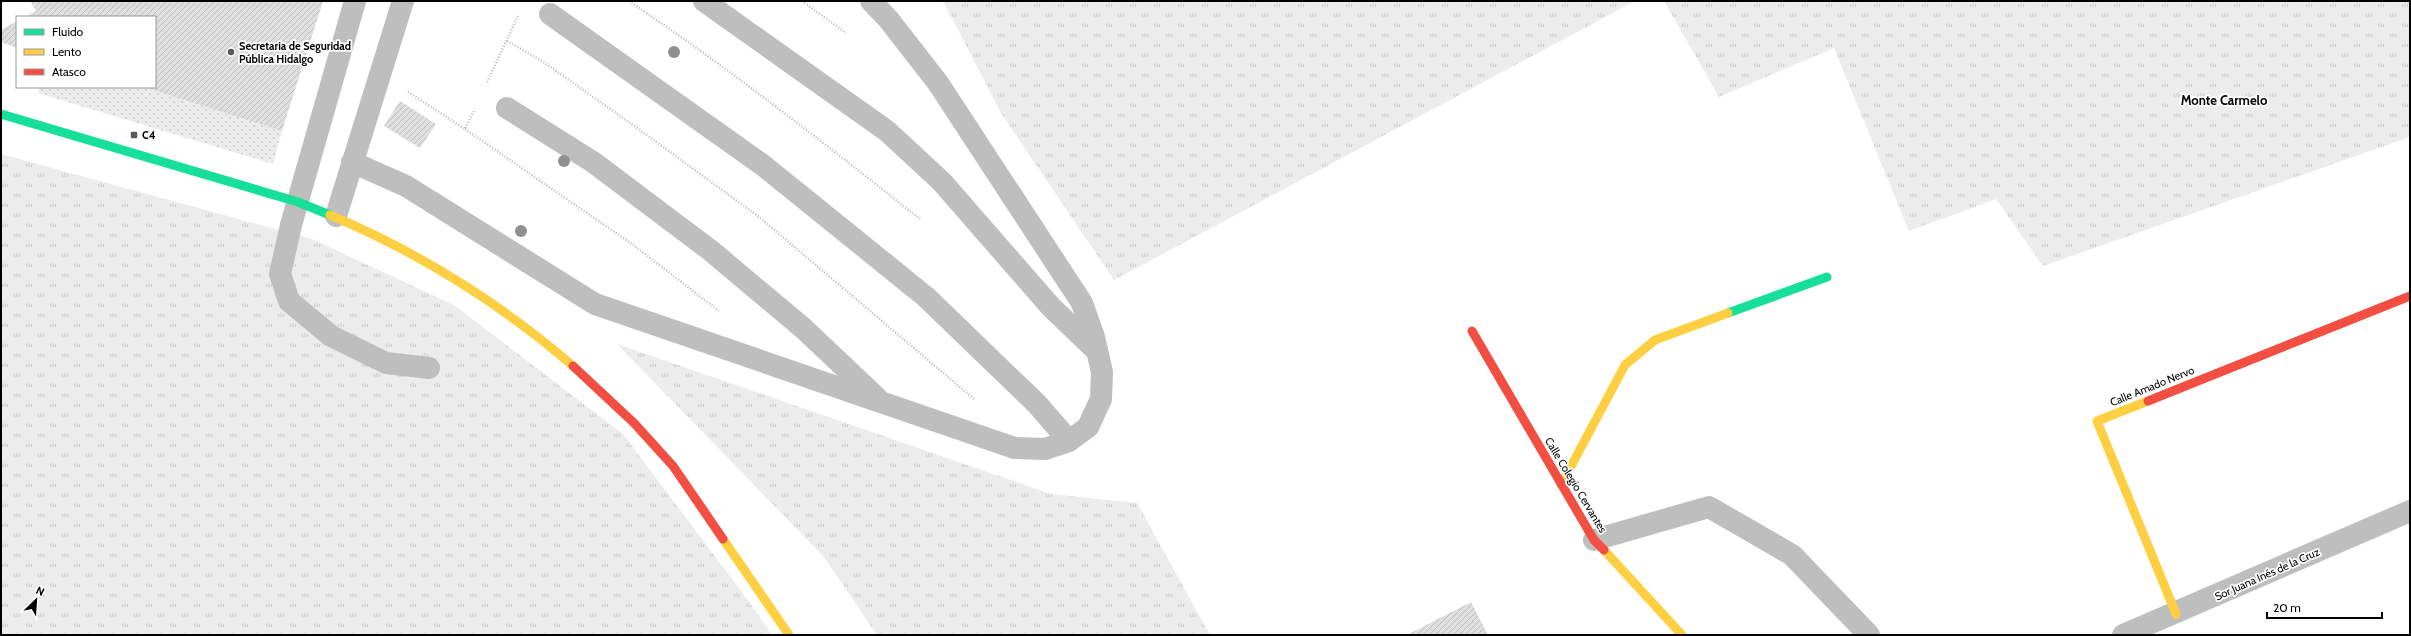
<svg xmlns="http://www.w3.org/2000/svg" width="2411" height="636" viewBox="0 0 2411 636" font-family="Cabin,sans-serif">
	<style>
		.grass { fill: url(#grass-tufts) }
		.garden { fill: url(#garden-dots) }
		.building { fill: url(#building-hatch) }
		.lines { fill: none; stroke-linecap: round; stroke-linejoin: round }
		.path { stroke: #b9b9b9; stroke-width: 2.5; stroke-dasharray: 1 2; stroke-linecap: butt }
		.lane { stroke: #bebebe; stroke-width: 22 }
		.street { stroke: #bebebe; stroke-width: 22 }
		.fast { stroke: #16e098; stroke-width: 9 }
		.slow { stroke: #ffcf43; stroke-width: 9 }
		.jam { stroke: #f24e42; stroke-width: 9 }
		.tree { fill: #8f8f8f }
		.poi-dot { fill: #595959; stroke: #fff; stroke-width: 1.5 }
		.labels { text-anchor: middle; stroke-width: 3.5; stroke-linejoin: round; paint-order: stroke }
		.poi-label { font-size: 11px; font-weight: bold; fill: #000; stroke: #fff; text-anchor: start }
		.street-label { font-size: 11px; fill: #000; stroke: #fff }
		.quarter-label { font-size: 13px; font-weight: bold; fill: #000; stroke: #fff }
	</style>
	<defs>
		<pattern id="grass-tufts" width="24" height="20" patternUnits="userSpaceOnUse"><rect width="24" height="20" fill="#ececec"/><path d="M3 7l-1-3M5 7V3M7 7l1-3M15 17l-1-3M17 17v-4M19 17l1-3" fill="none" stroke="#c9c9c9"/></pattern>
		<pattern id="garden-dots" width="8" height="8" patternUnits="userSpaceOnUse"><rect width="8" height="8" fill="#ececec"/><path d="M2 2h.1M6 6h.1" fill="none" stroke="#c9c9c9" stroke-width="1.8" stroke-linecap="round"/></pattern>
		<pattern id="building-hatch" width="6" height="6" patternUnits="userSpaceOnUse"><rect width="6" height="6" fill="#dfdfdf"/><path d="M-1 1l2-2M0 6l6-6M5 7l2-2" fill="none" stroke="#bebebe"/></pattern>
	</defs>
	<rect width="100%" height="100%" fill="#fff"/>
	<g class="grass">
		<polygon points="943,1 1635,1 1114,280 1001,113"/>
		<polygon points="1664,1 2410,1 2410,137 2043,266 1996,199 1909,231 1834,48 1719,97"/>
		<polygon points="1,154 312,239 454,305 623,434 747,599 772,635 1,635"/>
		<polygon points="617,344 1051,494 1137,503 1210,635 877,635 824,557"/>
	</g>
	<polygon class="garden" points="40,87 142,87 282,131 273,164 38,93"/>
	<g class="building">
		<polygon points="30,1 323,1 282,131 143,87 155,87 155,17 24,17 36,11"/>
		<polygon points="17,21 17,48 1,42 1,30"/>
		<polygon points="400,101 436,124 420,148 384,126"/>
		<polygon points="1471,602 1488,635 1407,635"/>
	</g>
	<g class="lines">
		<g class="path">
			<path d="M629 1C730 69 825 144 920 219"/>
			<polyline points="802,1 846,33"/>
			<polyline points="507,41 542,61 633,125 759,217 974,399"/>
			<polyline points="487,82 518,16"/>
			<polyline points="408,92 465,129 475,109"/>
			<polyline points="465,129 632,244 719,311"/>
		</g>
		<g class="lane">
			<polyline points="355,1 291,225 280,274 289,301 331,336 386,363 429,368"/>
			<polyline points="704,1 887,131 942,182 1051,307 1096,350"/>
			<polyline points="550,14 764,166 926,297 1037,404 1069,441"/>
			<polyline points="507,108 593,162 710,250 803,328 877,398"/>
			<polyline points="352,162 406,186 595,304 1015,448 1045,449 1069,441 1088,427 1101,399 1102,372 1094,337 1082,303 938,83 889,20 871,1"/>
			<polyline points="336,216 403,1"/>
		</g>
		<g class="street">
			<polyline points="1594,540 1709,507 1792,555 1869,635"/>
			<polyline points="2123,635 2410,511"/>
		</g>
		<g class="fast">
			<polyline points="1,114 298,202 330,215"/>
			<polyline points="1728,313 1827,277"/>
		</g>
		<g class="slow">
			<path d="M330 215C418 252 500 303 573 366"/>
			<polyline points="2148,401 2097,421 2176,614"/>
			<polyline points="1561,485 1625,365 1655,340 1728,313"/>
			<polyline points="723,539 789,635"/>
			<polyline points="1604,550 1682,635"/>
		</g>
		<g class="jam">
			<polyline points="1472,331 1594,540 1604,550"/>
			<polyline points="573,366 634,423 673,466 723,539"/>
			<polyline points="2148,401 2410,296"/>
		</g>
	</g>
	<g class="tree">
		<circle cx="674" cy="52" r="6"/>
		<circle cx="564" cy="161" r="6"/>
		<circle cx="521" cy="231" r="6"/>
	</g>
	<g class="poi-dot">
		<circle cx="231" cy="52" r="4"/>
		<rect x="130" y="131" width="8" height="8" rx="2"/>
	</g>
	<g class="labels">
		<g class="poi-label">
			<text x="239" y="50">Secretaria de Seguridad<tspan x="239" dy="13">Pública Hidalgo</tspan></text>
			<text x="142" y="139">C4</text>
		</g>
		<g class="street-label">
			<text transform="translate(2152 386) rotate(-22)" y="4">Calle Amado Nervo</text>
			<text transform="translate(1576 485) rotate(59)" y="4">Calle Colegio Cervantes</text>
			<text transform="translate(2267 574) rotate(-24)" y="4">Sor Juana Inés de la Cruz</text>
		</g>
		<g class="quarter-label">
			<text x="2224" y="105">Monte Carmelo</text>
		</g>
	</g>
	<rect width="2411" height="636" fill="none" stroke="#000000" stroke-width="4"/>
	<rect x="16" y="16" width="140" height="72" fill="#ffffff" stroke="#999999"/>
	<rect x="24" y="29" width="20" height="6" fill="#16e098" stroke="#999999"/>
	<text x="52" y="36" font-size="12" fill="#000000">Fluido</text>
	<rect x="24" y="49" width="20" height="6" fill="#ffcf43" stroke="#999999"/>
	<text x="52" y="56" font-size="12" fill="#000000">Lento</text>
	<rect x="24" y="69" width="20" height="6" fill="#f24e42" stroke="#999999"/>
	<text x="52" y="76" font-size="12" fill="#000000">Atasco</text>
	<g transform="translate(36 600) rotate(25)" stroke="#ffffff" stroke-width="3" paint-order="stroke">
	<path d="M0-3L7 15L0 10L-7 15Z" fill="#000000"/>
	<text y="-6" font-size="11" font-weight="bold" text-anchor="middle" fill="#000000">N</text>
	</g>
	<path d="M2267 612v6h115v-6" fill="none" stroke="#000000" stroke-width="2"/>
	<text x="2273" y="612" font-size="12" fill="#000000" stroke="#ffffff" stroke-width="3" paint-order="stroke">20 m</text>
</svg>
